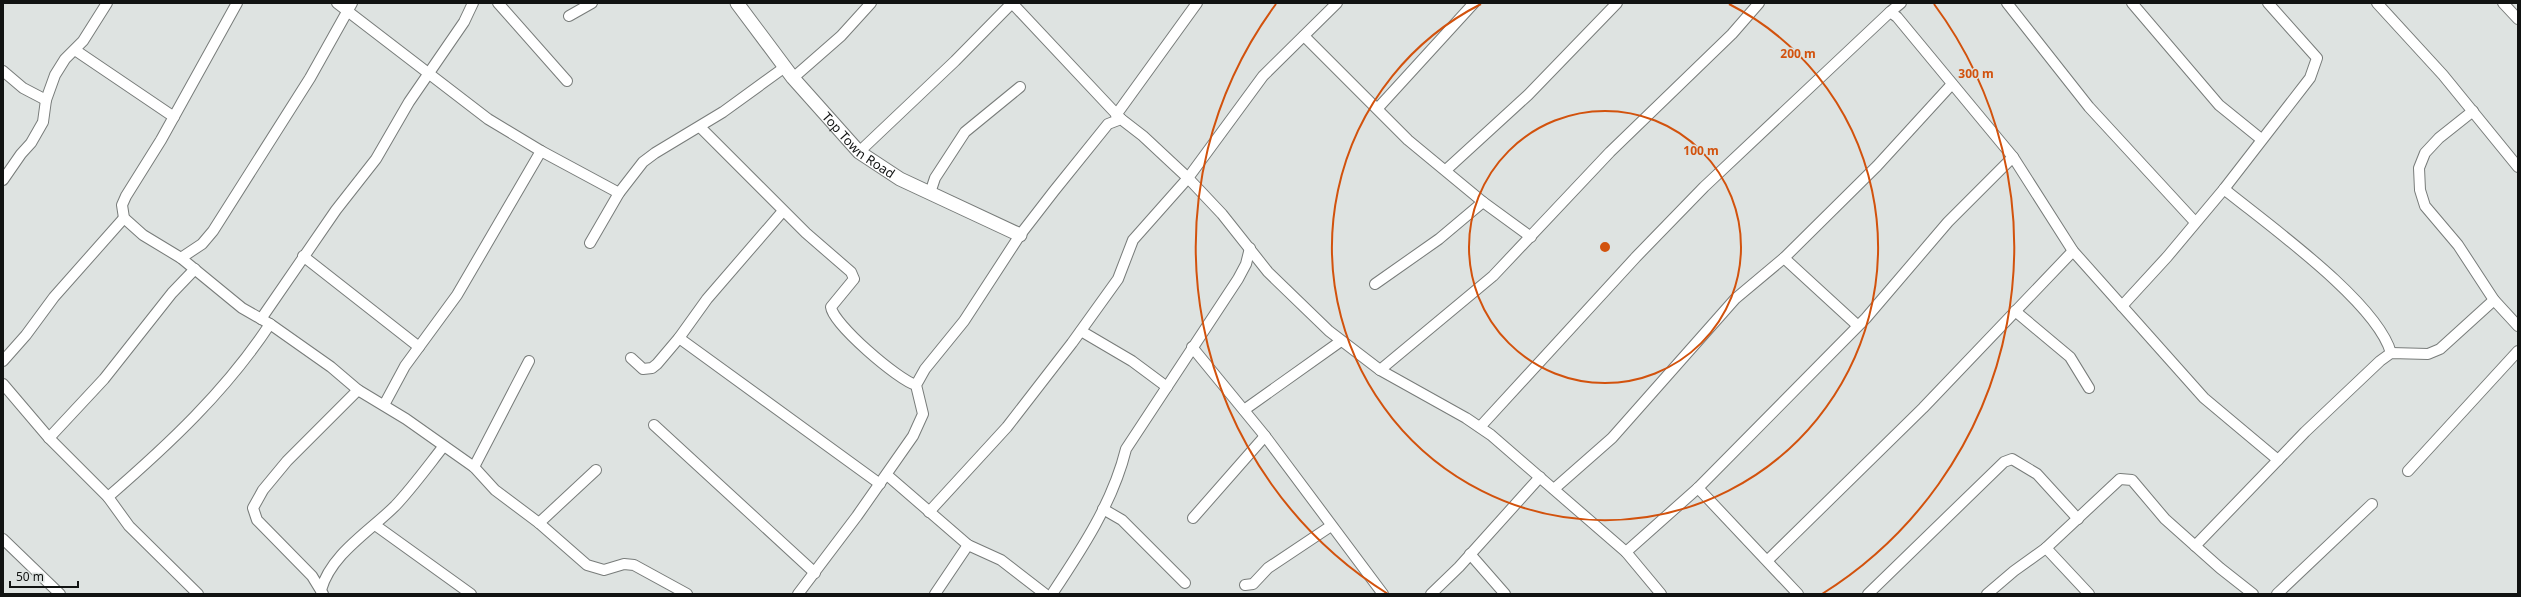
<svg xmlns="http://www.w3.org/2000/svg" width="2521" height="597" viewBox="0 0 2521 597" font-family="'Noto Sans',sans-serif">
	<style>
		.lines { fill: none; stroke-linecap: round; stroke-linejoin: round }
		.minor-casing { stroke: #787c7a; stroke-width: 12 }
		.tertiary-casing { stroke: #787c7a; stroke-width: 15 }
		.minor { stroke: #fff; stroke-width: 10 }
		.tertiary { stroke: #fff; stroke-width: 13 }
		.ring { fill: none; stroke: #d2520d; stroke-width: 2 }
		.labels { text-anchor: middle; stroke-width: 3; stroke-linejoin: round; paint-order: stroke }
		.street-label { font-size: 13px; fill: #111312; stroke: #dee3e1 }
		.centre { fill: #d2520d; stroke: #dee3e1; stroke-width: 2 }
		.ring-label { font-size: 12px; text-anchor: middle; font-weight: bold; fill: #d2520d; stroke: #dee3e1; stroke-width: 3; stroke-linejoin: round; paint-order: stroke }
	</style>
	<rect width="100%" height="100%" fill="#dee3e1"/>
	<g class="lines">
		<defs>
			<g id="minor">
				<polyline points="237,3 161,140 126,196 122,205 124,218 143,235 181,258 242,308 270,324 331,367 358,390 406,419 474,467 495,490 539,523 587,565 604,570 624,564 634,565 687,594"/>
				<polyline points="337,3 488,119 541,151 619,193"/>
				<polyline points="498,3 567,81"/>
				<polyline points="1012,3 1121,119"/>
				<polyline points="1901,3 1890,12 1897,17 2013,157 2073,251 2204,398 2278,460"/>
				<polyline points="2007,3 2089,107 2195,222"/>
				<polyline points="2132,3 2219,105 2261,139"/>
				<polyline points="2377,3 2443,75 2518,167"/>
				<polyline points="2503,3 2518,19"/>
				<polyline points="569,16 592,3"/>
				<polyline points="1304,36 1408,140 1483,202 1531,237"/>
				<polyline points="75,50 174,117"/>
				<polyline points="3,71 23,88 46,100"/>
				<polyline points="793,78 841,36 871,3"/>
				<polyline points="1378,108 1474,3"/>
				<polyline points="2473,111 2439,138 2425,153 2419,168 2420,190 2425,206 2458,245 2494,300 2518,326"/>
				<polyline points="1116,115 1197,3"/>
				<path d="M700 127 806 233 851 272 854 279 831 307C833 324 898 380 916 385"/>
				<polyline points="859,152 955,61 1012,3"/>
				<polyline points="1446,170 1528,95 1617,3"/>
				<polyline points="3,180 21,154 31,143 43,122 46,100 55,75 65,59 83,41 107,3"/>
				<path d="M2224 189C2267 224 2377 302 2391 353"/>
				<polyline points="930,193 935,178 965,132 1020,87"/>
				<polyline points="590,243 619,193 643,162 655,153 723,112 785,67"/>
				<polyline points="303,256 419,347"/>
				<polyline points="181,258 202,244 213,231 310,78 352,3"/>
				<polyline points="1784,258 1857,325"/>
				<polyline points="1375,284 1439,239 1483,202"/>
				<polyline points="2122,306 2167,257 2224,189 2310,78 2317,58 2268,3"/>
				<polyline points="2015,311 2070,357 2089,388"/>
				<polyline points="261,319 336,210 376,159 409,102 464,22 473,3"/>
				<polyline points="1081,331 1132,361 1167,387"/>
				<polyline points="679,338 880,484"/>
				<polyline points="1192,347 1265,436 1383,594"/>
				<polyline points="631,358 643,369 652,368 657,364 679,338 707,299 783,211"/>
				<polyline points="3,361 26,335 54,297 124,218"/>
				<polyline points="1380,370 1493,276 1610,152 1732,34 1759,3"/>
				<polyline points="3,384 49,438 108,497 129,526 198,594"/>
				<polyline points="384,405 405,366 457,295 541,151"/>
				<polyline points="1244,410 1341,341"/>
				<polyline points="654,425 815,573"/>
				<polyline points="1480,427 1636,257 1704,187 1890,12"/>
				<polyline points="49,438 104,379 172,293 195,269"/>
				<polyline points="474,467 529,361"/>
				<polyline points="2408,471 2518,351"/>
				<polyline points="887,475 968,545 1001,560 1045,594"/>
				<polyline points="1698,488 1798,594"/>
				<polyline points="1554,489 1612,438 1735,299 1784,258 1877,166 1952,84"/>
				<path d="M108 497C168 445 226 391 270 324"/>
				<polyline points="1103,509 1122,520 1185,583"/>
				<polyline points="929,512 1007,427 1072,343 1118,279 1133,240 1188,178 1263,76 1337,3"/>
				<polyline points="1193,518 1265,436"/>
				<polyline points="539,523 596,470"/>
				<polyline points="375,525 471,594"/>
				<polyline points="3,539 60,594"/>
				<polyline points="2195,546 2305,432 2380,361 2391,353 2428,354 2440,349 2494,300"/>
				<polyline points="2046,548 2089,594"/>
				<polyline points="1626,552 1698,488 1866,318 1948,222 2013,157"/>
				<polyline points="1470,554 1505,594"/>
				<polyline points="1768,560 1923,408 2073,251"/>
				<polyline points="1245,585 1253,584 1268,568 1331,526"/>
				<path d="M321 590C331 554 370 531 395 506 412 488 428 466 443 447"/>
				<polyline points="323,594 312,576 257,520 253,508 263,490 287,461 358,390"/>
				<polyline points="798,594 857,516 913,436 923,414 916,385 925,369 964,321 1020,235 1054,191 1108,124 1121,119 1143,136 1188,178 1222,214 1268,272 1329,331 1380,370 1466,418 1491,435 1626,552 1661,594"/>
				<polyline points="935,594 968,545"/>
				<path d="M1052 594C1082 549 1113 502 1126 449L1238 279 1246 264 1250 248"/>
				<polyline points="1431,594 1459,567 1540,477"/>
				<polyline points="1868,594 2004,462 2012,459 2037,474 2078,519"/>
				<polyline points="1987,594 2014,571 2046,548 2120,479 2132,480 2165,519 2220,568 2253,594"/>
				<polyline points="2277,594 2372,504"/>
			</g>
			<g id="tertiary">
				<path id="s1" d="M737 3 793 78 859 152 900 179 1020 235"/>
			</g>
		</defs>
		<use href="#minor" class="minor-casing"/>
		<use href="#tertiary" class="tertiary-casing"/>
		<use href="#minor" class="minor"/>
		<use href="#tertiary" class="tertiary"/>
	</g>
	<g class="ring">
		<circle cx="1605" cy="247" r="136"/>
		<path d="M1729 4A273 273 0 1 1 1481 4"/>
		<path d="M1388 594A409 409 0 0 1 1276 4M1934 4A409 409 0 0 1 1822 594"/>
	</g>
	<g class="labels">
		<g class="street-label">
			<text dy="5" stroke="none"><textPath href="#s1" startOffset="188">Top Town Road</textPath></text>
		</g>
	</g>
	<circle cx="1605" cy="247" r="6" class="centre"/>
	<g class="ring-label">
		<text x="1798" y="58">200 m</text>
		<text x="1976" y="78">300 m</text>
		<text x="1701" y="155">100 m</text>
	</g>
	<rect width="2521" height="597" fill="none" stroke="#111312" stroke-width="8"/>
	<path d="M10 581v6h68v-6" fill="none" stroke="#111312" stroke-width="2"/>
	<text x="16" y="581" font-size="12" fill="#111312" stroke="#dee3e1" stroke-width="3" paint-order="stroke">50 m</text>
</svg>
